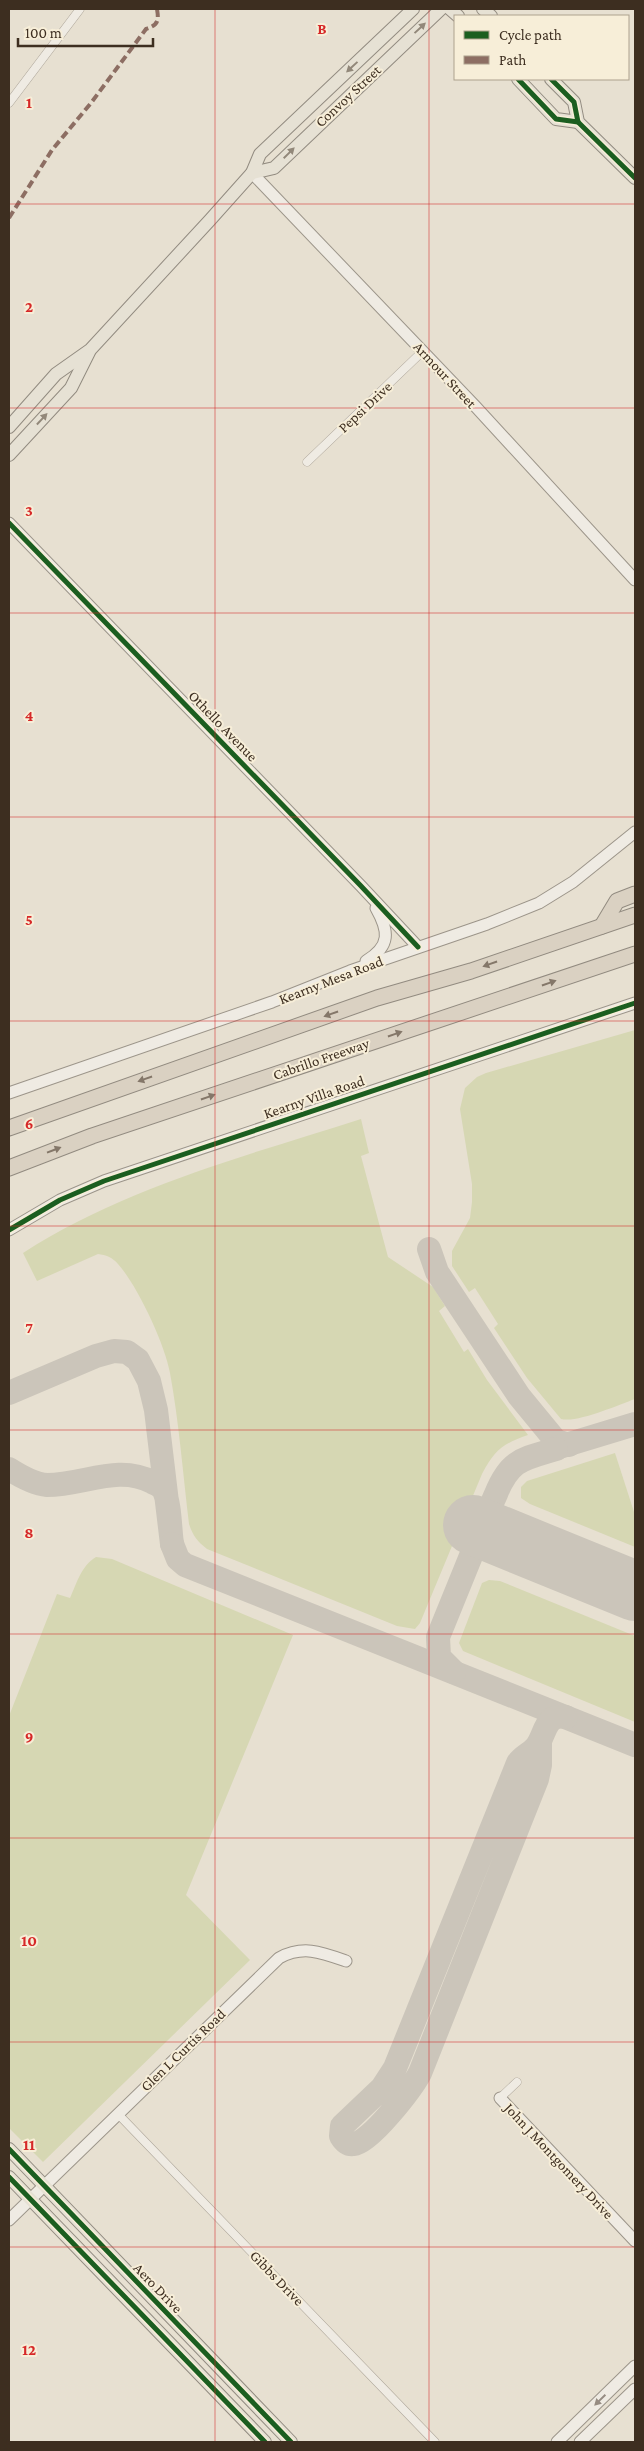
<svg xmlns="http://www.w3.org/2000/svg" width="644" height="2451" viewBox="0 0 644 2451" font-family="'Crimson Pro',serif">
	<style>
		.green { fill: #d6d7b3 }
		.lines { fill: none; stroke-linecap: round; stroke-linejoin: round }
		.taxiway { stroke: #cbc5ba; stroke-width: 24 }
		.runway { stroke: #cbc5ba; stroke-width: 60 }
		.street-casing { stroke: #ada599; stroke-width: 9 }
		.secondary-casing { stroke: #9c958a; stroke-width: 13 }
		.primary-casing { stroke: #928b80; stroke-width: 14 }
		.highway-casing { stroke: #928b80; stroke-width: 17 }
		.street { stroke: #efebe3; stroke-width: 8 }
		.secondary { stroke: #efebe3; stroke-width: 11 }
		.primary { stroke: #e6e1d4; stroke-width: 12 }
		.highway { stroke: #dad1c2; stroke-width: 15 }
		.quiet { stroke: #8d6e63; stroke-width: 4; stroke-dasharray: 8 4; stroke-linecap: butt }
		.cycleway-casing { stroke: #f7eed8; stroke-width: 8 }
		.cycleway { stroke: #1b5e20; stroke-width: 5 }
		.oneway { fill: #92887a }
		.oneway2 { fill: #847769 }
		.oneway3 { fill: #968c82 }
		.grid { fill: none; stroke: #d62828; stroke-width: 1; stroke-opacity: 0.55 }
		.labels { text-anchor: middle; stroke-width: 4; stroke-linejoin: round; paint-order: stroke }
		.street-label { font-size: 15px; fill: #3d2e20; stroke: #f7eed8 }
		.grid-label { font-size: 16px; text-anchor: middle; font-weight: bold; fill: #d62828; stroke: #f7eed8; stroke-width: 4; stroke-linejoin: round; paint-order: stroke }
	</style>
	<rect width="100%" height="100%" fill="#e7e0d1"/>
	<g class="green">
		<path d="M635 1030V1399C618 1405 578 1423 561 1419L527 1378 494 1328 498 1324 475 1288 469 1292 452 1266V1251L470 1218 472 1202V1184L460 1109 465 1088 477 1077 486 1073Z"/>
		<path d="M361 1119 369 1153 361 1156 388 1257 433 1287 445 1306 439 1311 464 1352 468 1349 487 1380 528 1435C502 1444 495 1450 482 1474L420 1623 415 1629 397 1626 207 1549C197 1541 193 1536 189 1524 183 1474 179 1422 170 1373 165 1344 137 1285 118 1264 112 1257 106 1255 98 1254L37 1281 23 1253C125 1187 246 1156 361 1119Z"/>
		<polygon points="615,1453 635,1515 635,1547 530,1504 521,1498 521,1487 527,1481"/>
		<path d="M96 1557 112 1559 293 1635 186 1895 250 1960 43 2162 9 2128V1716L57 1594 70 1598C77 1583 81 1566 96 1557Z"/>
		<polygon points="489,1580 500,1581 635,1636 635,1722 463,1651 459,1643 482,1583"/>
	</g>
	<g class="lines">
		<g class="taxiway">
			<polyline points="429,1249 437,1272 519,1396 556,1441 569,1445"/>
			<path d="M9 1393 96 1356 114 1351 127 1352 138 1360 149 1381 156 1410 172 1544C170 1531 170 1503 164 1491 162 1487 157 1484 152 1482 118 1464 84 1485 47 1485 34 1484 20 1476 9 1469"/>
			<polyline points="556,1448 635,1424"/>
			<polyline points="172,1544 178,1559 185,1565 635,1745"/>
			<path d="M454 1672 439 1657 438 1637 475 1546 486 1537 506 1539 494 1531 488 1516C489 1508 493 1501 496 1494 510 1459 523 1459 556 1449"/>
			<path d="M540 1741V1765L537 1779 420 2073C412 2088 370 2143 354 2144 348 2145 344 2141 341 2136L342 2126 382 2088 395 2068 518 1763C523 1756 530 1754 536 1747 546 1735 544 1713 566 1717"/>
		</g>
		<polyline class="runway" points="473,1525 635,1591"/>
		<defs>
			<g id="street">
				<polyline points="9,103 80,9"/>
				<polyline points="307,462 423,351"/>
				<polyline points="500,2098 517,2082"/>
				<polyline points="118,2114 435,2442"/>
			</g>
			<g id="secondary">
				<polyline points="252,173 475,406 635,580"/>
				<polyline points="9,523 361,886 418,947"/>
				<path d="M366 961C391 946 389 931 376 908"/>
				<polyline points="9,1093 272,1002 350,971 487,924 539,903 573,882 635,832"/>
				<polyline points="9,1230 60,1200 104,1181 635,1003"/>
				<polyline points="500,2098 635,2241"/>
				<path d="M9 2220 279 1958C303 1945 321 1952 346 1961"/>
				<polyline points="557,2442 635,2366"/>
				<polyline points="580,2442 635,2389"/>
			</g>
			<g id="primary">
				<polyline points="450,9 458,16"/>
				<polyline points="483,9 491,16"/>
				<polyline points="518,79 556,119 578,122"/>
				<polyline points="551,79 574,102 578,122 635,178"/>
				<polyline points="252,173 274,168 441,9"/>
				<polyline points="9,427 56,374 90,350 210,220 252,173 260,154 413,9"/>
				<polyline points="9,455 71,388 89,352"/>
				<polyline points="9,2149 291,2442"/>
				<polyline points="9,2177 265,2442"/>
			</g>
			<g id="highway">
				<polyline points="602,926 617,901 635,894"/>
				<polyline points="9,1128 377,998 471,971 635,915"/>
				<polyline points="9,1168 92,1136 635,954"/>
			</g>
		</defs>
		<use href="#street" class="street-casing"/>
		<use href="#secondary" class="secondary-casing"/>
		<use href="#primary" class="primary-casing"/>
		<use href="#highway" class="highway-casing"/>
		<use href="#street" class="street"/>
		<use href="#secondary" class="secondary"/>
		<use href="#primary" class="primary"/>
		<use href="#highway" class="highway"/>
		<path class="quiet" d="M9 218 52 150 91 103 146 29C158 25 159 21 157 9"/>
		<defs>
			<g id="cycleway">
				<polyline points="518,79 556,119 578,122"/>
				<polyline points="551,79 574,102 578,122 635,178"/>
				<polyline points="9,523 361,886 418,947"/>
				<polyline points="9,1230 60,1200 104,1181 635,1003"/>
				<polyline points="9,2149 291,2442"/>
				<polyline points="9,2177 265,2442"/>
			</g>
		</defs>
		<use href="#cycleway" class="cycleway-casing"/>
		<use href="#cycleway" class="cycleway"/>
	</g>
	<defs><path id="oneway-solid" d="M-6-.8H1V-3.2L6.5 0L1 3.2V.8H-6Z" transform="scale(1.25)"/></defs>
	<g class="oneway">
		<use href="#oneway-solid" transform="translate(420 28) rotate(-43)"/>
		<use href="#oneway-solid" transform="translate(352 67) rotate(137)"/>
		<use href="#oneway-solid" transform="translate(289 153) rotate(-45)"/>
		<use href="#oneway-solid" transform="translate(42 419) rotate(-47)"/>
	</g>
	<g class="oneway2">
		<use href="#oneway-solid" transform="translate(490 964) rotate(161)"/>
		<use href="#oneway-solid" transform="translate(549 983) rotate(-19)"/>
		<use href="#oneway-solid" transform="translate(331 1014) rotate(161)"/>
		<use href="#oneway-solid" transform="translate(395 1034) rotate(-19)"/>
		<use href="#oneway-solid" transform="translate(145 1079) rotate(161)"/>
		<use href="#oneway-solid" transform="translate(208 1097) rotate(-19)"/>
		<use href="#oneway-solid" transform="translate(54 1150) rotate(-21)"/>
	</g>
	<use class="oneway3" href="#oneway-solid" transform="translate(600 2400) rotate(136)"/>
	<path class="grid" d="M215 9V2442M429 9V2442M9 204H635M9 408H635M9 613H635M9 817H635M9 1021H635M9 1226H635M9 1430H635M9 1634H635M9 1838H635M9 2042H635M9 2247H635"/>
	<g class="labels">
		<g class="street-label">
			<text transform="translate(348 96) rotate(-43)" y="5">Convoy Street</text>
			<text transform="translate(445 375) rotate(47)" y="5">Armour Street</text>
			<text transform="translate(365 407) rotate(-43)" y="5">Pepsi Drive</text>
			<text transform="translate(223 726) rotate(46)" y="5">Othello Avenue</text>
			<text transform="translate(331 980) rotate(-21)" y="5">Kearny Mesa Road</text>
			<text transform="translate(321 1059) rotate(-19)" y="5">Cabrillo Freeway</text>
			<text transform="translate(314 1097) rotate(-19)" y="5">Kearny Villa Road</text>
			<text transform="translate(183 2050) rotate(-44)" y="5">Glen L Curtis Road</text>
			<text transform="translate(559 2161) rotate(47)" y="5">John J Montgomery Drive</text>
			<text transform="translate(277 2278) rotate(46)" y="5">Gibbs Drive</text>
			<text transform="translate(158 2288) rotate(46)" y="5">Aero Drive</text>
		</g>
	</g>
	<g class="grid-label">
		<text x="322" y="34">B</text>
		<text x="29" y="108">1</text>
		<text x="29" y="312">2</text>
		<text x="29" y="516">3</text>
		<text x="29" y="721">4</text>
		<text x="29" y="925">5</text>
		<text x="29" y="1129">6</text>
		<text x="29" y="1333">7</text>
		<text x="29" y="1538">8</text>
		<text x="29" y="1742">9</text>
		<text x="29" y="1946">10</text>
		<text x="29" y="2150">11</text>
		<text x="29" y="2355">12</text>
	</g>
	<rect width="644" height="2451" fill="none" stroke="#3d2e20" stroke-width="20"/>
	<rect x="454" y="15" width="175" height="65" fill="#f7eed8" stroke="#ada18e"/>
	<rect x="464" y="31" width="25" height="8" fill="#1b5e20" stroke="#ada18e"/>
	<text x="499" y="40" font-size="15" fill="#3d2e20">Cycle path</text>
	<rect x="464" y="56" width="25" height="8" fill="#8d6e63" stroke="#ada18e"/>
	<text x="499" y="65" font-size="15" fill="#3d2e20">Path</text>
	<path d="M18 38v8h135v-8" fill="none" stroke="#3d2e20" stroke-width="2.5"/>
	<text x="25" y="38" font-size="15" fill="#3d2e20" stroke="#f7eed8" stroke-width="4" paint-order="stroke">100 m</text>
</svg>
